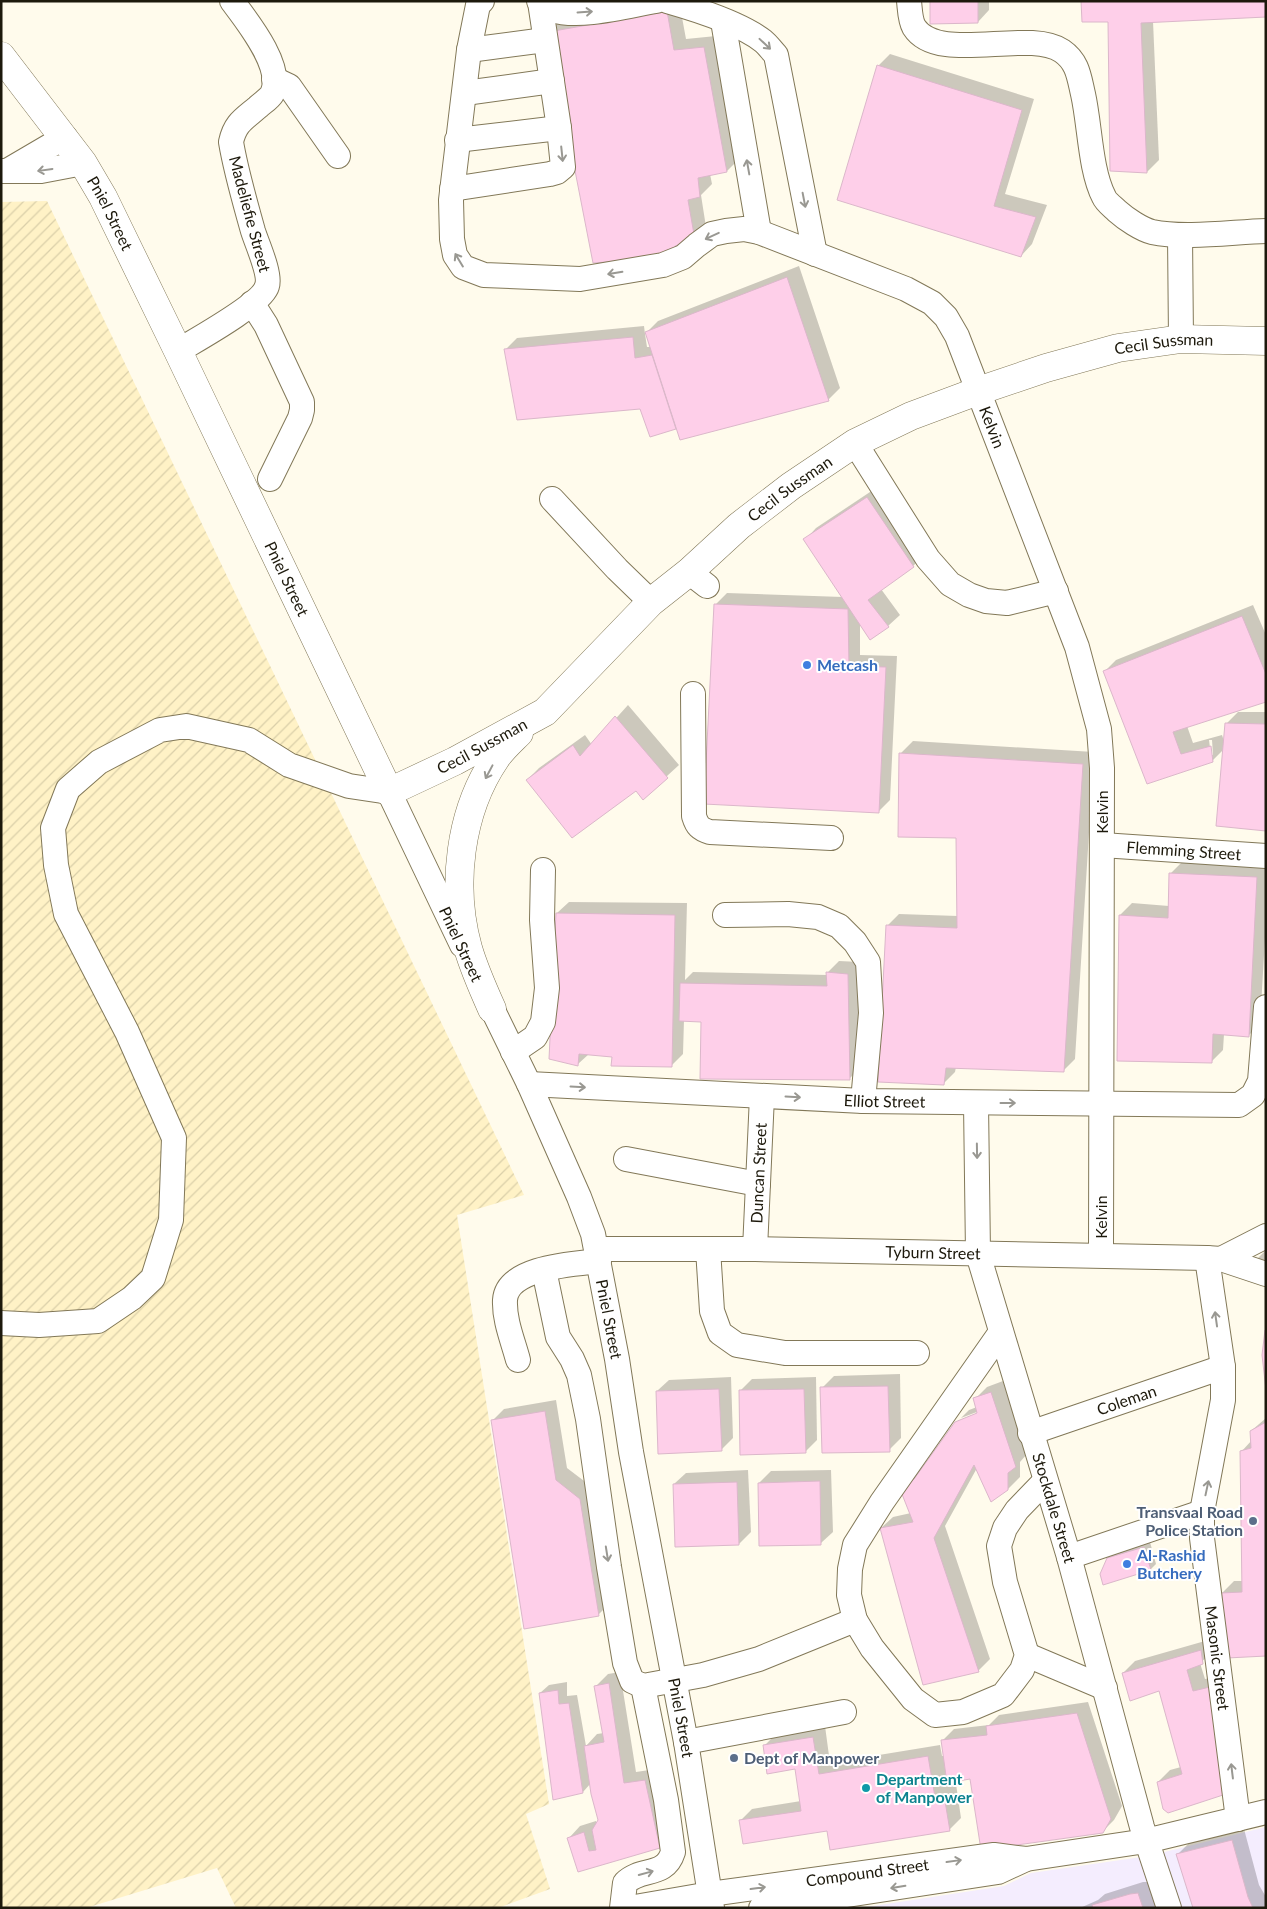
<svg xmlns="http://www.w3.org/2000/svg" width="1267" height="1909" viewBox="0 0 1267 1909" font-family="Lato,sans-serif">
	<style>
		.commercial { fill: #f4edfe }
		.industrial { fill: url(#industrial-furrows) }
		.shadow { fill: #0003; fill-rule: evenodd }
		.building { fill: #fecfe9; stroke: #dbb7ca }
		.lines { fill: none; stroke-linecap: round; stroke-linejoin: round }
		.minor-casing { stroke: #827858; stroke-width: 26 }
		.major-casing { stroke: #827858; stroke-width: 29 }
		.minor { stroke: #fff; stroke-width: 24 }
		.major { stroke: #fff; stroke-width: 28 }
		.oneway { stroke: #999892 }
		.shop-dot { fill: #3f7fe0; stroke: #fff; stroke-width: 2 }
		.service-dot { fill: #5c6f8a; stroke: #fff; stroke-width: 2 }
		.culture-dot { fill: #0f9aa8; stroke: #fff; stroke-width: 2 }
		.labels { text-anchor: middle; stroke-width: 4; stroke-linejoin: round; paint-order: stroke }
		.street-label { font-size: 16px; fill: #1d190c; stroke: #fff }
		.shop-label { font-size: 16px; font-weight: bold; fill: #366cbe; stroke: #fff; text-anchor: start }
		.service-label { font-size: 16px; font-weight: bold; fill: #4e5e75; stroke: #fff; text-anchor: end }
		.culture-label { font-size: 16px; font-weight: bold; fill: #0d838f; stroke: #fff; text-anchor: start }
	</style>
	<defs>
		<pattern id="industrial-furrows" width="10" height="10" patternUnits="userSpaceOnUse" patternTransform="scale(1.25)"><rect width="10" height="10" fill="#fff2c6"/><path d="M-1 1l2-2M0 10L10 0M9 11l2-2" fill="none" stroke="#dacfa9"/></pattern>
	</defs>
	<rect width="100%" height="100%" fill="#fffbec"/>
	<polygon class="commercial" points="1266,1827 1266,1908 860,1908 1004,1886 1031,1873 1148,1856"/>
	<polygon class="industrial" points="47,201 524,1195 457,1215 549,1804 526,1814 550,1889 498,1908 236,1908 217,1868 86,1908 1,1908 1,202"/>
	<g class="shadow">
		<polygon points="679,1 686,39 716,36 739,159 727,171 710,174 712,184 701,195 706,227 676,256 549,32 561,20"/>
		<polygon points="931,1 989,1 989,10 978,22"/>
		<polygon points="1109,20 1153,21 1159,160 1147,172"/>
		<polygon points="890,54 1034,99 1005,194 1047,205 1032,244 1021,256 878,66"/>
		<path d="M799 266 840 388 828 400 677 427 651 435 640 408 505 350 517 338 644 326 645 334 658 321ZM646 333 651 347H647L645 334Z"/>
		<polygon points="879,486 925,555 913,566 881,589 900,615 888,626 860,623 860,655 897,656 890,800 878,812 715,605 727,593 843,597 805,540 816,528"/>
		<path d="M1253 605 1266 635V701L1187 726 1193 743 1222 735 1224 741 1226 724 1238 712H1266V829L1224 749 1212 761 1148 782 1104 672 1116 660ZM1209 740H1212L1213 755H1211Z"/>
		<polygon points="628,705 679,765 643,798 636,789 527,780 539,768 585,735 592,745"/>
		<polygon points="913,741 1094,752 1075,1059 1063,1071 956,1067 955,1072 943,1084 887,926 899,914 958,916 957,837 899,836 901,753"/>
		<polygon points="1182,862 1266,866 1266,921 1260,1024 1248,1036 1224,1034 1223,1050 1211,1062 1120,915 1132,903 1169,906 1170,874"/>
		<polygon points="569,902 687,903 685,980 693,972 828,975 827,973 839,961 860,962 861,1067 849,1079 702,1021 684,1020 683,1054 671,1066 613,1056 589,1054 578,1064 557,913"/>
		<polygon points="1266,1250 1266,1266 1254,1264 1258,1258"/>
		<polygon points="900,1374 901,1438 889,1450 822,1388 834,1376"/>
		<polygon points="731,1377 733,1438 721,1450 657,1391 669,1380"/>
		<polygon points="816,1377 817,1440 805,1452 740,1391 752,1379"/>
		<polygon points="1003,1381 1027,1454 1020,1462 1020,1477 1008,1489 977,1468 945,1526 990,1659 978,1671 881,1528 893,1517 911,1513 911,1472 923,1469 959,1420 959,1422 983,1412 982,1410 961,1418 969,1410 977,1407 975,1399 987,1387"/>
		<polygon points="556,1400 567,1468 592,1487 610,1603 598,1615 492,1421 504,1409"/>
		<polygon points="1266,1418 1266,1655 1222,1593 1234,1581 1243,1581 1241,1452 1252,1440 1251,1431"/>
		<polygon points="748,1470 751,1532 739,1544 674,1484 686,1473"/>
		<polygon points="831,1470 833,1532 821,1543 759,1483 771,1471"/>
		<polygon points="1150,1542 1156,1564 1151,1569 1108,1559 1114,1553"/>
		<polygon points="1212,1639 1214,1651 1200,1663 1205,1679 1221,1676 1234,1782 1158,1782 1170,1770 1181,1767 1159,1690 1123,1673 1135,1661"/>
		<polygon points="620,1672 636,1772 656,1769 671,1835 659,1847 579,1871 569,1838 580,1826 596,1821 597,1825 599,1821 591,1783 583,1792 540,1693 549,1685 567,1682 567,1696 577,1695 586,1746 597,1734 604,1733 596,1686 608,1674"/>
		<polygon points="1088,1702 1122,1806 1114,1820 1102,1832 971,1778 946,1782 946,1786 956,1784 961,1818 949,1830 828,1829 740,1821 752,1809 801,1801 796,1768 764,1746 776,1734 825,1726 830,1763 940,1745 942,1756 944,1756 942,1741 954,1729 989,1725 999,1715"/>
		<polygon points="1244,1829 1259,1885 1266,1897 1266,1908 1194,1908 1177,1855 1189,1843"/>
		<polygon points="1143,1882 1150,1882 1158,1908 1080,1908 1098,1900 1105,1894"/>
	</g>
	<g class="building">
		<polygon points="930,1 978,1 978,23 930,24"/>
		<polygon points="1081,1 1266,1 1266,17 1141,23 1147,173 1110,171 1108,22 1082,22"/>
		<polygon points="667,11 674,50 704,47 727,172 698,178 700,197 688,200 695,240 675,246 677,257 593,263 548,32"/>
		<polygon points="877,65 1022,110 994,206 1036,217 1021,257 837,200"/>
		<polygon points="787,277 829,401 680,440 645,332"/>
		<polygon points="633,337 635,358 652,355 676,429 650,437 640,409 517,420 504,349"/>
		<polygon points="867,497 914,567 868,600 889,627 870,640 803,539"/>
		<polygon points="714,604 848,609 849,666 886,667 879,813 704,804"/>
		<polygon points="1242,616 1266,674 1266,702 1173,732 1181,754 1211,746 1213,762 1147,784 1103,671"/>
		<polygon points="615,716 668,778 643,800 636,791 572,838 526,780 573,745 580,756"/>
		<polygon points="1225,723 1266,724 1266,831 1216,826"/>
		<polygon points="899,753 1083,764 1064,1072 946,1068 944,1085 878,1082 886,925 957,928 956,838 898,837"/>
		<polygon points="1169,873 1257,877 1249,1037 1213,1034 1212,1063 1117,1061 1119,915 1168,918"/>
		<polygon points="556,913 675,915 672,1067 611,1066 612,1057 579,1054 578,1066 549,1059"/>
		<polygon points="826,972 848,974 850,1080 700,1079 701,1022 679,1021 680,983 827,986"/>
		<polygon points="1265,1330 1266,1330 1266,1390 1262,1355"/>
		<polygon points="888,1386 890,1452 822,1453 820,1387"/>
		<polygon points="719,1389 722,1451 658,1454 656,1391"/>
		<polygon points="804,1389 806,1453 740,1455 739,1390"/>
		<polygon points="991,1392 1016,1467 1008,1473 1008,1490 991,1502 974,1465 934,1538 979,1672 923,1685 880,1528 913,1522 898,1484 914,1479 955,1422 977,1413 973,1398"/>
		<polygon points="545,1411 556,1480 580,1499 599,1616 524,1629 491,1420"/>
		<polygon points="1266,1422 1266,1656 1227,1658 1221,1593 1242,1592 1240,1451 1251,1448 1250,1431"/>
		<polygon points="820,1481 821,1545 759,1546 758,1483"/>
		<polygon points="737,1482 739,1545 675,1547 673,1484"/>
		<polygon points="1144,1547 1151,1570 1103,1585 1100,1574 1107,1558"/>
		<polygon points="1201,1650 1203,1664 1187,1670 1193,1691 1210,1687 1223,1795 1168,1813 1163,1809 1157,1782 1182,1774 1159,1691 1130,1701 1122,1673"/>
		<polygon points="609,1683 624,1783 645,1780 660,1848 578,1872 567,1838 584,1832 589,1851 596,1850 592,1830 598,1820 591,1794 584,1746 604,1742 594,1686"/>
		<polygon points="558,1690 559,1704 569,1703 583,1793 553,1800 539,1693"/>
		<polygon points="1077,1713 1111,1819 1103,1833 981,1850 970,1779 947,1783 941,1740 987,1735 986,1726"/>
		<polygon points="813,1737 819,1774 928,1756 935,1797 944,1795 950,1831 830,1850 827,1831 743,1844 739,1820 801,1811 795,1769 767,1774 763,1745"/>
		<polygon points="1232,1840 1248,1897 1253,1908 1193,1908 1176,1854"/>
		<polygon points="1138,1893 1143,1908 1093,1908 1092,1905 1130,1894"/>
	</g>
	<g class="lines">
		<defs>
			<g id="minor">
				<path id="s1" d="M482 1 478 5 469 50 451 200 452 239 455 255 463 267 484 275 580 279 663 265 683 257 697 245 712 234 726 231 744 229 759 232 906 289 932 303 946 317 957 336 1077 647 1099 729 1102 768 1101 1255"/>
				<path d="M539 1C543 4 547 8 552 10 580 19 627 6 656 1"/>
				<path d="M667 1C695 9 740 23 763 41 768 45 772 51 776 55L815 254"/>
				<path d="M909 1C910 10 910 20 914 27 938 65 1028 28 1062 51 1078 62 1079 77 1083 94 1090 125 1090 170 1104 197 1106 202 1113 207 1117 211 1126 219 1141 229 1152 232 1185 239 1232 232 1266 231"/>
				<polyline points="723,21 759,232"/>
				<polyline points="469,50 545,40"/>
				<polyline points="274,79 289,86 338,156"/>
				<polyline points="465,93 552,81"/>
				<polyline points="457,140 559,128"/>
				<polyline points="1,171 41,171 83,163"/>
				<polyline points="7,171 65,137"/>
				<polyline points="452,189 550,174 557,172 563,167 559,128 540,2"/>
				<polyline points="1180,235 1181,339"/>
				<polyline points="252,303 266,325 302,402 302,410 300,418 270,479"/>
				<path d="M178 351C196 340 262 304 267 286 271 274 257 244 253 231 245 202 236 172 231 142 235 123 244 119 258 107 262 103 269 99 272 94 285 68 247 21 232 1"/>
				<polyline points="855,443 928,559 950,584 969,595 986,601 1007,603 1056,591"/>
				<polyline points="552,499 617,569 651,602"/>
				<polyline points="689,572 707,586"/>
				<path d="M693 694 694 816C697 826 700 829 710 832L831 838"/>
				<path id="s2" d="M1102 845 1266 856"/>
				<polyline points="725,915 788,914 818,917 839,926 855,942 868,962 871,1013 863,1101"/>
				<path id="s3" d="M485 994 529 1084 579 1197 593 1234 617 1359 631 1452 686 1742 712 1908"/>
				<polyline points="513,1052 535,1037 543,1022 547,988 542,920 543,870"/>
				<path id="s4" d="M529 1084 863 1101 1239 1105 1253 1095 1260 1081 1266 1007"/>
				<path id="s5" d="M976 1103 978 1254 1069 1557 1142 1827 1169 1908"/>
				<polyline points="626,1159 758,1184"/>
				<path id="s6" d="M597 1249H755L1207 1258 1221 1259 1266 1274"/>
				<polyline points="708,1249 712,1311 720,1333 737,1345 785,1353 917,1353"/>
				<path id="s7" d="M755 1249 762 1096"/>
				<path id="s8" d="M1207 1258 1223 1367V1400L1202 1512V1538L1238 1819"/>
				<polyline points="1221,1259 1266,1236"/>
				<polyline points="544,1270 558,1337 572,1359 579,1375 588,1419 609,1567 625,1663 632,1681 643,1686 703,1675 759,1659 855,1620"/>
				<polyline points="1,1323 39,1325 98,1321 132,1298 153,1278 171,1220 174,1138 127,1032 66,914 56,865 53,828 68,789 99,762 160,730 186,726 249,740 289,765 349,786 389,792 462,945"/>
				<polyline points="1001,1332 882,1502 855,1545 850,1569 849,1595 855,1620 872,1648 913,1699 935,1715 963,1712 1003,1695 1022,1670 1027,1655 1005,1582 999,1546 1005,1528 1017,1510 1045,1481"/>
				<path d="M518 1360C513 1341 504 1320 505 1300 507 1267 574 1264 599 1261"/>
				<path id="s9" d="M1030 1433 1223 1367"/>
				<polyline points="1069,1557 1202,1512"/>
				<polyline points="1027,1655 1105,1688"/>
				<polyline points="686,1742 844,1712"/>
				<path d="M622 1908 625 1883C641 1867 665 1878 673 1852L666 1800 643 1686"/>
				<path id="s10" d="M629 1908 710 1894 994 1855 1026 1859 1146 1841 1266 1812"/>
				<polyline points="761,1908 998,1872 1024,1860"/>
			</g>
			<g id="major">
				<path id="s11" d="M1 56 83 163 103 197 178 351 389 792 455 761 545 712 651 602 689 572 739 526 791 486 855 443 911 416 978 391 1046 368 1118 348 1181 339 1266 341"/>
				<path d="M492 1009C483 989 474 969 468 948 451 887 459 812 496 758 502 749 511 741 519 733"/>
			</g>
		</defs>
		<use href="#minor" class="minor-casing"/>
		<use href="#major" class="major-casing"/>
		<use href="#minor" class="minor"/>
		<use href="#major" class="major"/>
	</g>
	<defs><path id="oneway-shaft" d="M-6 0H5M1.5-3L5.5 0L1.5 3" fill="none" stroke-width="1.6" stroke-linecap="round" stroke-linejoin="round" transform="scale(1.25)"/></defs>
	<g class="oneway">
		<use href="#oneway-shaft" transform="translate(585 12) rotate(-4)"/>
		<use href="#oneway-shaft" transform="translate(765 44) rotate(43)"/>
		<use href="#oneway-shaft" transform="translate(562 154) rotate(84)"/>
		<use href="#oneway-shaft" transform="translate(748 167) rotate(-100)"/>
		<use href="#oneway-shaft" transform="translate(45 170) rotate(172)"/>
		<use href="#oneway-shaft" transform="translate(804 200) rotate(79)"/>
		<use href="#oneway-shaft" transform="translate(712 236) rotate(155)"/>
		<use href="#oneway-shaft" transform="translate(459 260) rotate(-121)"/>
		<use href="#oneway-shaft" transform="translate(615 273) rotate(171)"/>
		<use href="#oneway-shaft" transform="translate(489 772) rotate(118)"/>
		<use href="#oneway-shaft" transform="translate(578 1087) rotate(3)"/>
		<use href="#oneway-shaft" transform="translate(793 1097) rotate(3)"/>
		<use href="#oneway-shaft" transform="translate(1008 1103)"/>
		<use href="#oneway-shaft" transform="translate(977 1151) rotate(89)"/>
		<use href="#oneway-shaft" transform="translate(1216 1319) rotate(-98)"/>
		<use href="#oneway-shaft" transform="translate(1207 1488) rotate(-78)"/>
		<use href="#oneway-shaft" transform="translate(607 1554) rotate(81)"/>
		<use href="#oneway-shaft" transform="translate(1232 1771) rotate(-97)"/>
		<use href="#oneway-shaft" transform="translate(954 1861) rotate(-8)"/>
		<use href="#oneway-shaft" transform="translate(646 1873) rotate(-15)"/>
		<use href="#oneway-shaft" transform="translate(898 1887) rotate(171)"/>
		<use href="#oneway-shaft" transform="translate(758 1888) rotate(-8)"/>
	</g>
	<g class="shop-dot">
		<circle cx="807" cy="665" r="5"/>
		<circle cx="1127" cy="1564" r="5"/>
	</g>
	<g class="service-dot">
		<circle cx="1253" cy="1521" r="5"/>
		<circle cx="734" cy="1758" r="5"/>
	</g>
	<circle class="culture-dot" cx="866" cy="1788" r="5"/>
	<g class="labels">
		<g class="street-label">
			<text dy="6" stroke="none"><textPath href="#s11" startOffset="192">Pniel Street</textPath></text>
			<text transform="translate(250 214) rotate(75)" y="6">Madeliefie Street</text>
			<text dy="6" stroke="none"><textPath href="#s11" startOffset="1748">Cecil Sussman</textPath></text>
			<text dy="6" stroke="none"><textPath href="#s1" startOffset="908">Kelvin</textPath></text>
			<text dy="6" stroke="none"><textPath href="#s11" startOffset="1342">Cecil Sussman</textPath></text>
			<text dy="6" stroke="none"><textPath href="#s11" startOffset="598">Pniel Street</textPath></text>
			<text dy="6" stroke="none"><textPath href="#s11" startOffset="938">Cecil Sussman</textPath></text>
			<text transform="translate(1102 812) rotate(-90)" y="6">Kelvin</text>
			<text dy="6" stroke="none"><textPath href="#s2" startOffset="82">Flemming Street</textPath></text>
			<text transform="translate(461 944) rotate(65)" y="6">Pniel Street</text>
			<text dy="6" stroke="none"><textPath href="#s4" startOffset="356">Elliot Street</textPath></text>
			<text dy="6" stroke="none"><textPath href="#s7" startOffset="76">Duncan Street</textPath></text>
			<text transform="translate(1101 1217) rotate(-90)" y="6">Kelvin</text>
			<text dy="6" stroke="none"><textPath href="#s6" startOffset="336">Tyburn Street</textPath></text>
			<text dy="6" stroke="none"><textPath href="#s3" startOffset="350">Pniel Street</textPath></text>
			<text dy="6" stroke="none"><textPath href="#s9" startOffset="102">Coleman</textPath></text>
			<text dy="6" stroke="none"><textPath href="#s5" startOffset="416">Stockdale Street</textPath></text>
			<text dy="6" stroke="none"><textPath href="#s8" startOffset="404">Masonic Street</textPath></text>
			<text dy="6" stroke="none"><textPath href="#s3" startOffset="755">Pniel Street</textPath></text>
			<text dy="6" stroke="none"><textPath href="#s10" startOffset="241">Compound Street</textPath></text>
		</g>
		<g class="shop-label">
			<text x="817" y="671">Metcash</text>
			<text x="1137" y="1561">Al-Rashid<tspan x="1137" dy="18">Butchery</tspan></text>
		</g>
		<g class="service-label">
			<text x="1243" y="1518">Transvaal Road<tspan x="1243" dy="18">Police Station</tspan></text>
			<text x="744" y="1764" text-anchor="start">Dept of Manpower</text>
		</g>
		<g class="culture-label">
			<text x="876" y="1785">Department<tspan x="876" dy="18">of Manpower</tspan></text>
		</g>
	</g>
	<rect width="1267" height="1909" fill="none" stroke="#1d190c" stroke-width="5"/>
</svg>
